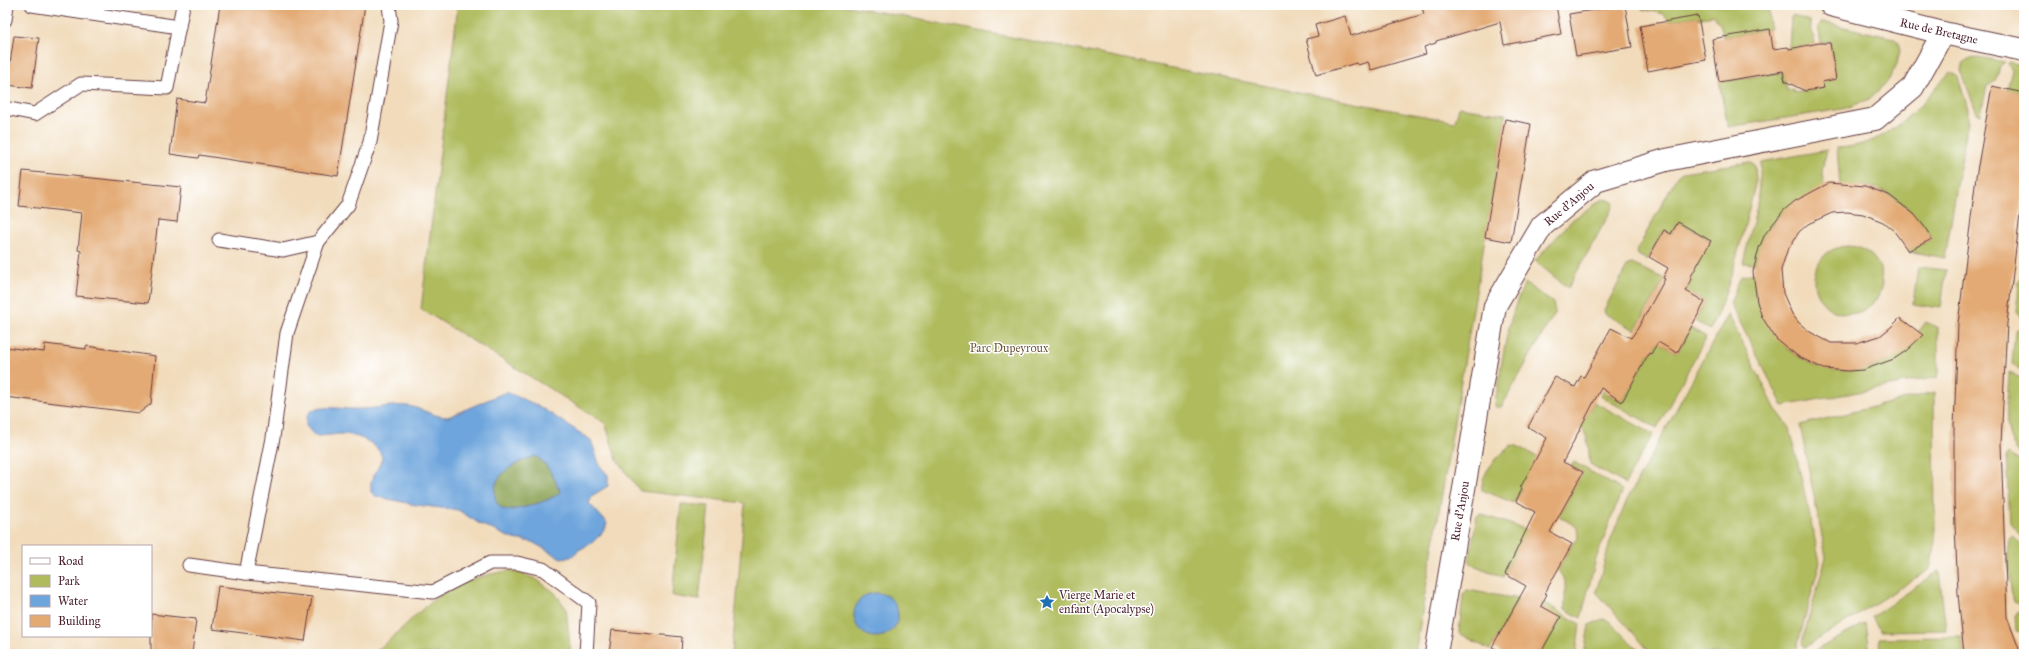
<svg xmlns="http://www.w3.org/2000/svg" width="2029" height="659" viewBox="0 0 2029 659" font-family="'IM FELL Great Primer',serif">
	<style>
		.green { fill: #afbb5d; stroke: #7c6d44 }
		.forest { fill: #8ba354; stroke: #6a6140 }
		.water { fill: #6ea5dc; stroke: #5c6284; fill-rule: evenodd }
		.building { fill: #e3aa74 }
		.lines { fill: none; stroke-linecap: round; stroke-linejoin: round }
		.service-casing { stroke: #633b41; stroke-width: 15 }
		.minor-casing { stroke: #633b41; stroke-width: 24 }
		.service { stroke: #fff; stroke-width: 13 }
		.minor { stroke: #fff; stroke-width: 22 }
		.labels { text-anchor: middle; stroke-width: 3; stroke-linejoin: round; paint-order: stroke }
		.street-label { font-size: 12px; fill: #4a1f2b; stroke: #fff }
		.park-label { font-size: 12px; fill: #6d563c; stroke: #fff }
		.poi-label { font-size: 12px; fill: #4a1f2b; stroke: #fff; text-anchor: start }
	</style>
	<rect width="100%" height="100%" fill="#fff"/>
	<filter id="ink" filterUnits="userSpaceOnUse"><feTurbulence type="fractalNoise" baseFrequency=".025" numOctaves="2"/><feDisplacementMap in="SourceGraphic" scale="8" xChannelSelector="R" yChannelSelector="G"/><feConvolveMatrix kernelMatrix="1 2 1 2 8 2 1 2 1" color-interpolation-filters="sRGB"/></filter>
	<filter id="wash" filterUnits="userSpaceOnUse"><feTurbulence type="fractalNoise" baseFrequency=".012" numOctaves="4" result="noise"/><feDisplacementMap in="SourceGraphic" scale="16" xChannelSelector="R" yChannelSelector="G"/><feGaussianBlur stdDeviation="0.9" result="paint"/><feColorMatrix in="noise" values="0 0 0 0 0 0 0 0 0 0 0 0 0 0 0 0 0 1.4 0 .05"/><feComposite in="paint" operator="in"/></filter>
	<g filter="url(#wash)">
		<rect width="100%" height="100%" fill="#f1dbbb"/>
		<g class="green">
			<polygon points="458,5 843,5 1455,122 1459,107 1506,114 1415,654 732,654 745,503 640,491 617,460 605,423 421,309"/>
			<path d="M1642 5H1748L1769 11 1770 29 1723 37C1721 27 1721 20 1711 15L1699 19 1698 16 1669 21 1664 14 1642 9Z"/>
			<polygon points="1793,15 1810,21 1815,44 1789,49 1791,17"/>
			<polygon points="1822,22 1894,38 1898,43 1900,50 1897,64 1888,81 1868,100 1843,109 1728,127 1719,82 1791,71 1785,81 1787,90 1793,89 1794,93 1823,88 1822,82 1836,79 1830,41 1821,43 1818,26"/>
			<path d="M1979 57 2005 62 2000 66C1998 75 1996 83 1987 86L1981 114 1977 113 1961 71 1962 65 1968 58Z"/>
			<polygon points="2009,62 2024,66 2024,93 2007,90 2012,70 2008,64"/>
			<path d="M1950 72 1958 77 1968 109V121L1945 258 1908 251 1932 239C1918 215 1894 190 1865 186 1857 185 1848 186 1840 186L1837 148C1890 146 1917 108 1950 72Z"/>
			<path d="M1827 150 1822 170 1824 188C1784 207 1766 219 1755 264L1743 263 1757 206 1761 162Z"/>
			<path d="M1750 162 1755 166 1756 181C1743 231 1733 283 1710 330L1695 321 1705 302 1686 291 1692 280 1690 278 1710 240 1678 222 1671 234 1664 230 1647 260 1638 255 1637 250 1677 176 1682 172Z"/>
			<polygon points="1603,199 1609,200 1614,203 1613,207 1568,288 1535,261 1572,220"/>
			<circle cx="1848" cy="280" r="34"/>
			<polygon points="1632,264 1665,279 1635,330 1605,314 1604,310 1628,265"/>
			<polygon points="1918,267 1946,270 1941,308 1913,304"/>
			<path d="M1754 273C1755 340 1817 391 1882 363 1898 357 1911 349 1921 334L1918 332 1926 322 1938 328V377L1783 406 1730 303 1741 276Z"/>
			<polygon points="2022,278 2024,278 2024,316 2019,316 2017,313 2019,281"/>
			<path d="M1525 283 1553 303 1555 312 1502 406 1497 408 1495 406 1496 396C1503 358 1507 318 1525 283Z"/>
			<polygon points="1728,314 1775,408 1790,428 1820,562 1796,651 1789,654 1652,654 1596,592 1611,539 1627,500"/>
			<polygon points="1691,328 1706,337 1657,428 1600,396 1602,391 1622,402 1649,353 1651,354 1658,342 1677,353"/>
			<polygon points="2017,329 2024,330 2024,372 2012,364 2015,332"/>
			<path d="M2009 373 2024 379V457C1999 439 2008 400 2009 373Z"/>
			<polygon points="1934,392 1935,541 1930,569 1804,648 1802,642 1826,557 1800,425"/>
			<path d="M1594 402 1653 434 1625 484 1590 464C1588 451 1590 436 1580 427Z"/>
			<path d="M1511 445 1517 446 1539 458 1514 503 1482 490C1481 470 1499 457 1511 445Z"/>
			<polygon points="2008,454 2024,464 2024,538 2010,523 2006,456"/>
			<polygon points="1574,462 1622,490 1596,559 1581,618 1565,609 1565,581 1558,570 1572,544 1578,539 1577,527 1559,516 1583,472 1571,466"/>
			<polygon points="681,504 709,506 699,600 672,596"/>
			<polygon points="1480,514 1528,530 1503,577 1471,564 1469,560 1477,516"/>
			<polygon points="2012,537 2024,547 2024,606 2014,602 2011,591 2008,540"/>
			<path d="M511 570 536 579 554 592 566 608 571 654H371C397 637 415 612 439 596 461 580 485 575 511 570Z"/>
			<polygon points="1939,571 1946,630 1880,631 1872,617"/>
			<polygon points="1467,590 1518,599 1490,650 1459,633 1463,595"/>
			<polygon points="1543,602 1580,624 1576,654 1540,654 1560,618 1541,606"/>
			<polygon points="2019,611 2024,612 2024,633 2016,631 2015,614"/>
			<polygon points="1603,619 1609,621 1642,654 1584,654 1589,625"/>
			<polygon points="1866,623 1870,654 1809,654"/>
			<polygon points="1961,637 1964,654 1880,654 1879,638"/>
		</g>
		<path class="forest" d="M535 456C545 460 557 481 560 492 555 500 512 513 503 509 498 506 495 501 495 496 491 472 517 463 535 456Z"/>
		<g class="water">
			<path d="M506 392 537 405 591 440 600 466 608 475V486L593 495 589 503 607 523 605 530 593 542 579 550 571 557 561 558 532 542 513 539 480 524 458 510 416 505 375 496 371 492V482L382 459C381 444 357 435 344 434 335 434 325 436 315 436L306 426C306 420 306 413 313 410 327 405 345 410 360 409 377 409 392 404 409 406 423 409 434 417 448 417ZM535 456C545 460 557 481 560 492 554 500 512 513 503 509 498 506 495 501 495 496 492 472 517 463 535 456Z"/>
			<circle cx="876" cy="615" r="22"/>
		</g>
		<g id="blocks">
			<g class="building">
				<polygon points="220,5 365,5 338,176 199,155 198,158 170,154 177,99 205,103"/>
				<polygon points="1421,5 1556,5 1561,34 1504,45 1500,22 1436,41 1436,43 1424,47 1426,54 1371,70 1368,62 1358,65 1356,63 1316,75 1306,39 1318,36 1315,25 1345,16 1351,36 1424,14"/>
				<polygon points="1625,5 1632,47 1576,56 1569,14"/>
				<polygon points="1698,16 1706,60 1648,71 1640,26"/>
				<polygon points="1770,29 1773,49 1788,47 1789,49 1819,43 1830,43 1836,79 1822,82 1824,88 1805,91 1785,81 1783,71 1719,82 1712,39"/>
				<polygon points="14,36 39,38 32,88 7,85"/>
				<polygon points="1992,86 2024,93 2024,181 2007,323 2001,443 2007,617 2021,654 1964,654 1958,594 1954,502 1954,427 1958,324 1976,177"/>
				<polygon points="1505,119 1531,124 1511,242 1485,237"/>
				<polygon points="23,171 181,187 177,222 158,220 148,303 76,296 81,251 78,250 82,213 19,206"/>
				<polygon points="1829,183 1865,186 1889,195 1914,214 1924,226 1932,239 1908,251 1894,231 1883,222 1863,214 1847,212 1832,213 1808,224 1799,232 1787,251 1781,270 1783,293 1792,314 1798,322 1810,332 1831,343 1856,343 1880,336 1890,328 1900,318 1923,335 1906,351 1894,359 1863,370 1848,371 1824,369 1799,357 1776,339 1762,317 1757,302 1753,272 1759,248 1765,234 1784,210 1795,201"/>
				<polygon points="1678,222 1711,241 1690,278 1692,279 1686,291 1705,302 1677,353 1658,342 1651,354 1649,353 1622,402 1601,388 1563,462 1583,472 1550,532 1572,544 1545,593 1547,594 1541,606 1561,617 1540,654 1505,654 1492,647 1526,586 1505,574 1535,512 1516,501 1522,489 1520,488 1547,438 1528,427 1555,377 1575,387 1581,376 1584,377 1611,328 1631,338 1638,328 1665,279 1663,278 1668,268 1649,257 1664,230 1671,234"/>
				<polygon points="45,344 86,349 86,346 155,356 151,404 139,413 5,397 5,347 44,352"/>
				<polygon points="218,586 312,597 305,641 212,629"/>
				<polygon points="151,614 196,619 192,654 151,654"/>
				<polygon points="612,630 682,637 681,654 609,654"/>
			</g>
		</g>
	</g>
	<g filter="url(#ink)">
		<use href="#blocks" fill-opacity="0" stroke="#633b41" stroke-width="1"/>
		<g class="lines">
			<defs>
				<g id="service">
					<polyline points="32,5 179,27"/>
					<polyline points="5,20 7,5"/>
					<polyline points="5,108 35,114 81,84 167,88 183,5"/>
					<polyline points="219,240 283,250 318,242 348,205 370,142 391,21 389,5"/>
					<polyline points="189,565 246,573 273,438 287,333 318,242"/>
					<polyline points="246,573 433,592 490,563 517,563 543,569 589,603 586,654"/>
				</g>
				<g id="minor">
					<polyline points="1831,5 1943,33 2024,50"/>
					<polyline points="1436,654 1495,306 1542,226 1596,181 1666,160 1875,119 1913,87 1943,33"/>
				</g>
			</defs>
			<use href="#service" class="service-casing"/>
			<use href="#minor" class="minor-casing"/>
			<use href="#service" class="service"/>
			<use href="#minor" class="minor"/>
		</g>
	</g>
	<defs>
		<symbol id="sight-bare" viewBox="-9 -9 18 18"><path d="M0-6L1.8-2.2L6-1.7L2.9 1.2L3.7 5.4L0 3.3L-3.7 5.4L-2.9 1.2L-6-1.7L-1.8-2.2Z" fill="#1f6fb2" stroke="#fff" stroke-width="2.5" paint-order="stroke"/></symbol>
	</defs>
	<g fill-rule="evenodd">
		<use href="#sight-bare" x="1036" y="591" width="22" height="22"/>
	</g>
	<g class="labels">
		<g class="street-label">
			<text transform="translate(1939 31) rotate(13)" y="4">Rue de Bretagne</text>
			<text transform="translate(1569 204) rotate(-40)" y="4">Rue d'Anjou</text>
			<text transform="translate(1460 511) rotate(-80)" y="4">Rue d'Anjou</text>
		</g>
		<g class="park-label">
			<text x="1009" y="352">Parc Dupeyroux</text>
		</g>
		<g class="poi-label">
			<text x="1059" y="599">Vierge Marie et<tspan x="1059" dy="14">enfant (Apocalypse)</tspan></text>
		</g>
	</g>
	<rect width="2029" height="659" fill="none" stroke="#fff" stroke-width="20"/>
	<rect x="22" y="545" width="130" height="92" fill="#ffffff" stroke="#b7a5aa"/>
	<rect x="30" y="558" width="20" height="6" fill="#ffffff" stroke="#b7a5aa"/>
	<text x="58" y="565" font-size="12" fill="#4a1f2b">Road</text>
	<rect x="30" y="575" width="20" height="12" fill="#afbb5d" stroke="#b7a5aa"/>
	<text x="58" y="585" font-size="12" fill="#4a1f2b">Park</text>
	<rect x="30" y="595" width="20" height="12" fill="#6ea5dc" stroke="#b7a5aa"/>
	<text x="58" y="605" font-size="12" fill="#4a1f2b">Water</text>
	<rect x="30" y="615" width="20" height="12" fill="#e3aa74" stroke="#b7a5aa"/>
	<text x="58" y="625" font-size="12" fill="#4a1f2b">Building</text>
</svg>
